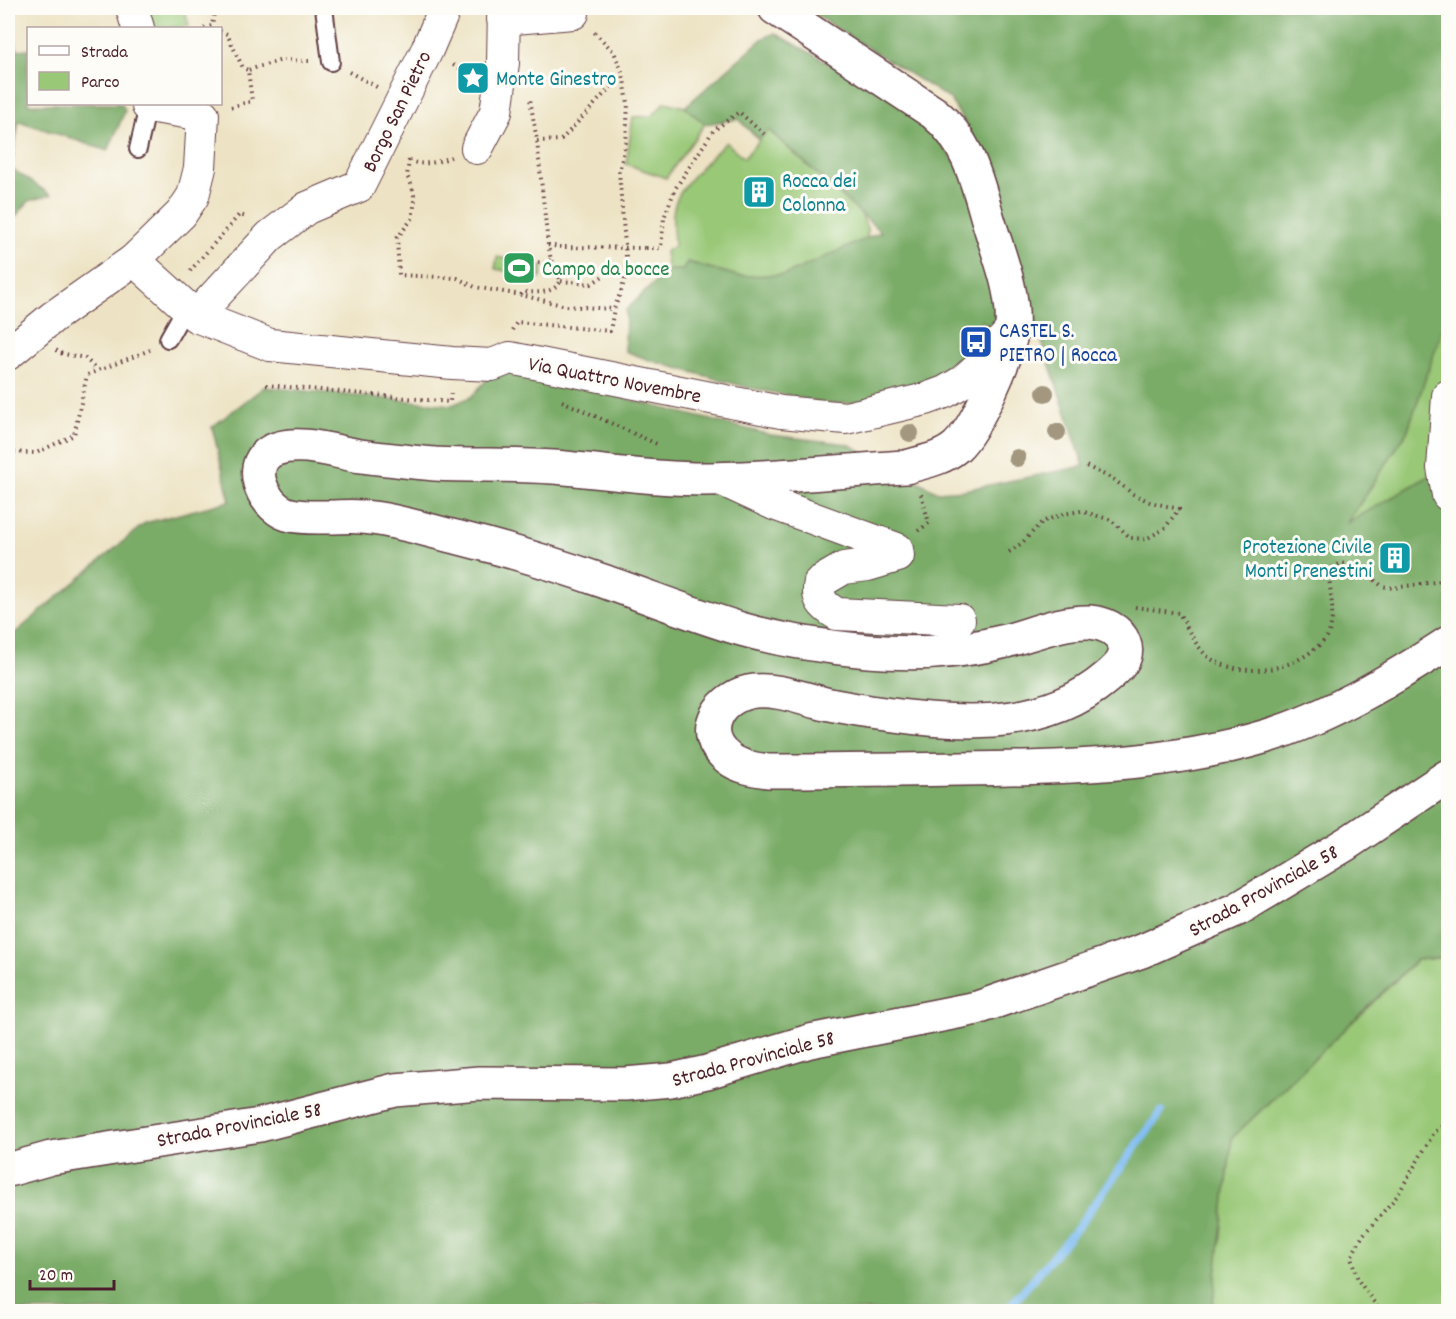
<svg xmlns="http://www.w3.org/2000/svg" width="1456" height="1319" viewBox="0 0 1456 1319" font-family="Dekko,sans-serif">
	<style>
		.green { fill: #99c877; stroke: #727451; stroke-width: 1.5 }
		.forest { fill: #7aac68; stroke: #62664a; stroke-width: 1.5 }
		.lines { fill: none; stroke-linecap: round; stroke-linejoin: round }
		.stream { stroke: #7fbcf2; stroke-width: 8 }
		.service-casing { stroke: #623c42; stroke-width: 20 }
		.minor-casing { stroke: #623c42; stroke-width: 34 }
		.tertiary-casing { stroke: #623c42; stroke-width: 36 }
		.path { stroke: #623c42; stroke-width: 4; stroke-dasharray: 1.5 4.5; stroke-linecap: butt }
		.service { stroke: #fff; stroke-width: 16 }
		.minor { stroke: #fff; stroke-width: 32 }
		.tertiary { stroke: #fff; stroke-width: 33 }
		.path-bridge { stroke: #623c42; stroke-width: 4; stroke-dasharray: 1.5 4.5; stroke-linecap: butt }
		.tree { fill: #a3987f }
		.labels { text-anchor: middle; stroke-width: 6; stroke-linejoin: round; paint-order: stroke }
		.culture-label { font-size: 21px; fill: #0d838f; stroke: #fdfcf7; text-anchor: start }
		.street-label { font-size: 21px; fill: #4a1f2b; stroke: #fdfcf7 }
		.leisure-label { font-size: 21px; fill: #27864d; stroke: #fdfcf7; text-anchor: start }
		.transit-label { font-size: 21px; fill: #164399; stroke: #fdfcf7; text-anchor: start }
	</style>
	<rect width="100%" height="100%" fill="#fdfcf7"/>
	<filter id="ink" filterUnits="userSpaceOnUse"><feTurbulence type="fractalNoise" baseFrequency=".0167" numOctaves="2"/><feDisplacementMap in="SourceGraphic" scale="12" xChannelSelector="R" yChannelSelector="G"/><feConvolveMatrix kernelMatrix="1 2 1 2 8 2 1 2 1" color-interpolation-filters="sRGB"/></filter>
	<filter id="wash" filterUnits="userSpaceOnUse"><feTurbulence type="fractalNoise" baseFrequency=".008" numOctaves="4" result="noise"/><feDisplacementMap in="SourceGraphic" scale="24" xChannelSelector="R" yChannelSelector="G"/><feGaussianBlur stdDeviation="1.35" result="paint"/><feColorMatrix in="noise" values="0 0 0 0 0 0 0 0 0 0 0 0 0 0 0 0 0 1.4 0 .05"/><feComposite in="paint" operator="in"/></filter>
	<g filter="url(#wash)">
		<rect width="100%" height="100%" fill="#ede3c4"/>
		<g class="green">
			<polygon points="145,8 184,8 189,26 179,28 152,28"/>
			<polygon points="665,102 685,107 705,124 666,178 626,164 633,117 652,116"/>
			<path d="M768 130 862 215 868 231 866 239 785 275 738 276 688 262 684 270H668L665 252 674 246C674 234 671 220 674 208 678 186 710 159 726 142L744 158Z"/>
			<polygon points="497,257 543,267 541,278 495,269"/>
			<polygon points="1448,318 1448,495 1346,525 1407,432 1441,333"/>
			<polygon points="1448,957 1448,1311 1220,1312 1213,1301 1232,1138 1417,960"/>
		</g>
		<g class="forest">
			<polygon points="8,8 17,50 28,49 28,104 122,104 125,111 108,151 19,121 11,168 51,195 29,201 8,225"/>
			<polygon points="804,8 1448,8 1448,318 1441,333 1407,432 1347,523 1443,468 1448,495 1448,957 1416,960 1232,1138 1213,1301 1220,1311 8,1311 8,639 145,523 230,501 212,427 264,387 452,405 471,397 492,374 515,371 771,435 848,444 938,492 964,490 1084,466 971,133 950,99"/>
			<polygon points="775,33 917,112 961,169 982,232 994,306 996,333 982,321 956,351 970,363 949,373 863,402 829,404 746,387 652,361 625,351 626,310 668,270 683,270 687,262 738,276 785,275 881,232 769,130 758,139 738,119 705,124 685,107 762,39"/>
		</g>
		<g class="lines">
			<polyline class="stream" points="1005,1312 1077,1228 1161,1112"/>
		</g>
	</g>
	<g filter="url(#ink)">
		<g class="lines">
			<defs>
				<g id="service">
					<polyline points="324,8 331,62"/>
					<polyline points="138,149 148,106"/>
					<polyline points="168,339 186,307"/>
				</g>
				<g id="minor">
					<polyline points="132,8 138,28"/>
					<polyline points="503,19 573,13 573,8"/>
					<polyline points="477,148 496,112 503,63 504,8"/>
					<polyline points="134,260 196,316 270,345 452,363 492,365 510,358 781,412 846,418 926,399 945,392 962,382 984,362 1012,329"/>
					<polyline points="196,316 270,236 307,208 359,186 427,50 445,8"/>
					<polyline points="8,354 53,317 134,260 181,214 193,196 200,168 203,115 148,106 148,104"/>
					<polyline points="1448,396 1443,468 1448,495"/>
					<path d="M720 479 774 504 897 549 898 556 868 565 844 568 820 582C816 599 823 606 837 614L959 620"/>
				</g>
				<g id="tertiary">
					<path d="M775 8 934 113C967 140 976 177 987 216 997 251 1015 291 1012 328 1009 354 976 429 956 447 942 459 923 462 906 467 839 471 770 479 703 479 652 479 603 471 553 467 514 464 474 466 435 464 410 462 385 459 361 456 334 452 302 440 276 449 244 460 261 505 287 514 300 518 316 517 329 517 340 517 351 516 362 517 393 519 425 530 456 537 504 549 552 563 600 580 647 596 693 615 741 629 782 641 826 647 868 651 916 655 960 653 1006 641 1032 634 1062 621 1090 622 1103 623 1119 629 1124 643 1130 658 1117 669 1106 678 1040 734 950 723 870 712 853 709 835 707 818 702 797 697 776 689 755 691 720 694 695 733 728 758 739 767 754 769 768 771 832 771 896 770 960 769 1062 768 1167 766 1267 736 1330 717 1394 678 1448 643"/>
					<polyline points="8,1170 51,1158 260,1125 395,1090 479,1083 625,1084 671,1080 707,1072 810,1041 977,1008 1142,951 1238,909 1346,844 1448,776"/>
				</g>
			</defs>
			<use href="#service" class="service-casing"/>
			<use href="#minor" class="minor-casing"/>
			<use href="#tertiary" class="tertiary-casing"/>
			<g class="path">
				<polyline points="204,28 212,26 215,8"/>
				<polyline points="220,31 227,34 243,68 248,70"/>
				<polyline points="453,65 471,74"/>
				<polyline points="349,72 377,87"/>
				<polyline points="231,107 252,101 248,70 282,60 309,61"/>
				<polyline points="537,141 561,140 622,75"/>
				<polyline points="409,160 407,176 412,186 415,200 412,219 397,238 399,275 457,278 475,287 521,295 566,306 614,309"/>
				<path d="M409 160C421 167 438 162 451 157"/>
				<polyline points="548,245 559,247"/>
				<polyline points="646,248 661,248 664,218 675,189 713,131 739,112 764,134"/>
				<polyline points="526,261 544,263 551,260"/>
				<polyline points="190,271 239,215 247,217"/>
				<polyline points="542,274 557,271"/>
				<polyline points="561,281 591,284 618,266"/>
				<path d="M521 295 523 292C538 292 551 295 561 281L551 260 548 245 537 141 530 99"/>
				<polyline points="512,330 517,322 610,331 614,309 622,289 627,269 619,172 626,142 628,103 623,74 614,52 594,32"/>
				<polyline points="56,350 59,353 85,358 97,370"/>
				<polyline points="266,385 450,402 451,391"/>
				<polyline points="562,401 659,445"/>
				<polyline points="8,452 36,453 74,435 87,375 150,350"/>
				<polyline points="918,531 929,523 921,494"/>
				<polyline points="1009,552 1022,543 1042,522 1063,514 1081,511 1111,520 1131,538 1146,539 1164,529 1179,509 1150,502 1133,494 1113,479 1084,465"/>
				<path d="M1135 607 1179 613C1187 627 1197 650 1211 659 1241 677 1285 672 1312 651 1317 647 1325 641 1328 635 1336 617 1330 593 1329 575L1331 568 1342 563 1349 564 1362 570 1382 586 1393 588 1448 580"/>
				<polyline points="1381,1312 1358,1280 1351,1257 1363,1235 1397,1196 1434,1133 1448,1121"/>
			</g>
			<use href="#service" class="service"/>
			<use href="#minor" class="minor"/>
			<use href="#tertiary" class="tertiary"/>
			<polyline class="path-bridge" points="559,247 646,248"/>
		</g>
		<g class="tree">
			<circle cx="1045" cy="393" r="9"/>
			<circle cx="1057" cy="432" r="9"/>
			<circle cx="910" cy="433" r="9"/>
			<circle cx="1017" cy="458" r="9"/>
		</g>
	</g>
	<defs>
		<symbol id="sight-square" viewBox="-11 -11 22 22"><rect x="-9" y="-9" width="18" height="18" rx="4" fill="#0f9aa8" stroke="#fdfcf7"/><path d="M0-6L1.8-2.2L6-1.7L2.9 1.2L3.7 5.4L0 3.3L-3.7 5.4L-2.9 1.2L-6-1.7L-1.8-2.2Z" fill="#fff"/></symbol>
		<symbol id="building-square" viewBox="-11 -11 22 22"><rect x="-9" y="-9" width="18" height="18" rx="4" fill="#0f9aa8" stroke="#fdfcf7"/><path d="M-4-6H4V6H1V3H-1V6H-4ZM-2.5-4.3h1.7v1.8h-1.7ZM.8-4.3h1.7v1.8H.8ZM-2.5-1h1.7V.8h-1.7ZM.8-1h1.7V.8H.8Z" fill="#fff"/></symbol>
		<symbol id="stadium-square" viewBox="-11 -11 22 22"><rect x="-9" y="-9" width="18" height="18" rx="4" fill="#2e9e5b" stroke="#fdfcf7"/><path d="M0-5a6.5 5 0 1 0 0 10a6.5 5 0 1 0 0-10ZM-3.5-1.8h7v3.6h-7Z" fill="#fff"/></symbol>
		<symbol id="bus-square" viewBox="-11 -11 22 22"><rect x="-9" y="-9" width="18" height="18" rx="4" fill="#1a4fb4" stroke="#fdfcf7"/><path d="M-5-6H5V4H4V6H2V4H-2V6H-4V4H-5ZM-3.5-4V0h7V-4ZM-3.5 1.2v1.5H-2V1.2ZM2 1.2v1.5H3.5V1.2Z" fill="#fff"/></symbol>
	</defs>
	<g fill-rule="evenodd">
		<use href="#sight-square" x="454" y="59" width="38" height="38"/>
		<use href="#building-square" x="740" y="173" width="38" height="38"/>
		<use href="#stadium-square" x="500" y="249" width="38" height="38"/>
		<use href="#bus-square" x="957" y="323" width="38" height="38"/>
		<use href="#building-square" x="1376" y="539" width="38" height="38"/>
	</g>
	<g class="labels">
		<g class="culture-label">
			<text x="496" y="85">Monte Ginestro</text>
			<text x="782" y="187">Rocca dei<tspan x="782" dy="24">Colonna</tspan></text>
			<text x="1372" y="553" text-anchor="end">Protezione Civile<tspan x="1372" dy="24">Monti Prenestini</tspan></text>
		</g>
		<g class="street-label">
			<text transform="translate(396 111) rotate(-64)" y="7">Borgo San Pietro</text>
			<text transform="translate(615 379) rotate(11)" y="7">Via Quattro Novembre</text>
			<text transform="translate(1263 890) rotate(-29)" y="7">Strada Provinciale 58</text>
			<text transform="translate(753 1058) rotate(-15)" y="7">Strada Provinciale 58</text>
			<text transform="translate(239 1124) rotate(-11)" y="7">Strada Provinciale 58</text>
		</g>
		<g class="leisure-label">
			<text x="542" y="275">Campo da bocce</text>
		</g>
		<g class="transit-label">
			<text x="999" y="337">CASTEL S.<tspan x="999" dy="24">PIETRO | Rocca</tspan></text>
		</g>
	</g>
	<rect width="1456" height="1319" fill="none" stroke="#fdfcf7" stroke-width="30"/>
	<rect x="27" y="27" width="195" height="78" fill="#fdfcf7" stroke="#b5a4a5" stroke-width="1.5"/>
	<rect x="39" y="46" width="30" height="9" fill="#ffffff" stroke="#b5a4a5" stroke-width="1.5"/>
	<text x="81" y="57" font-size="18" fill="#4a1f2b">Strada</text>
	<rect x="39" y="72" width="30" height="18" fill="#99c877" stroke="#b5a4a5" stroke-width="1.5"/>
	<text x="81" y="87" font-size="18" fill="#4a1f2b">Parco</text>
	<path d="M30 1280v9h84v-9" fill="none" stroke="#4a1f2b" stroke-width="3"/>
	<text x="39" y="1280" font-size="18" fill="#4a1f2b" stroke="#fdfcf7" stroke-width="4.5" paint-order="stroke">20 m</text>
</svg>
